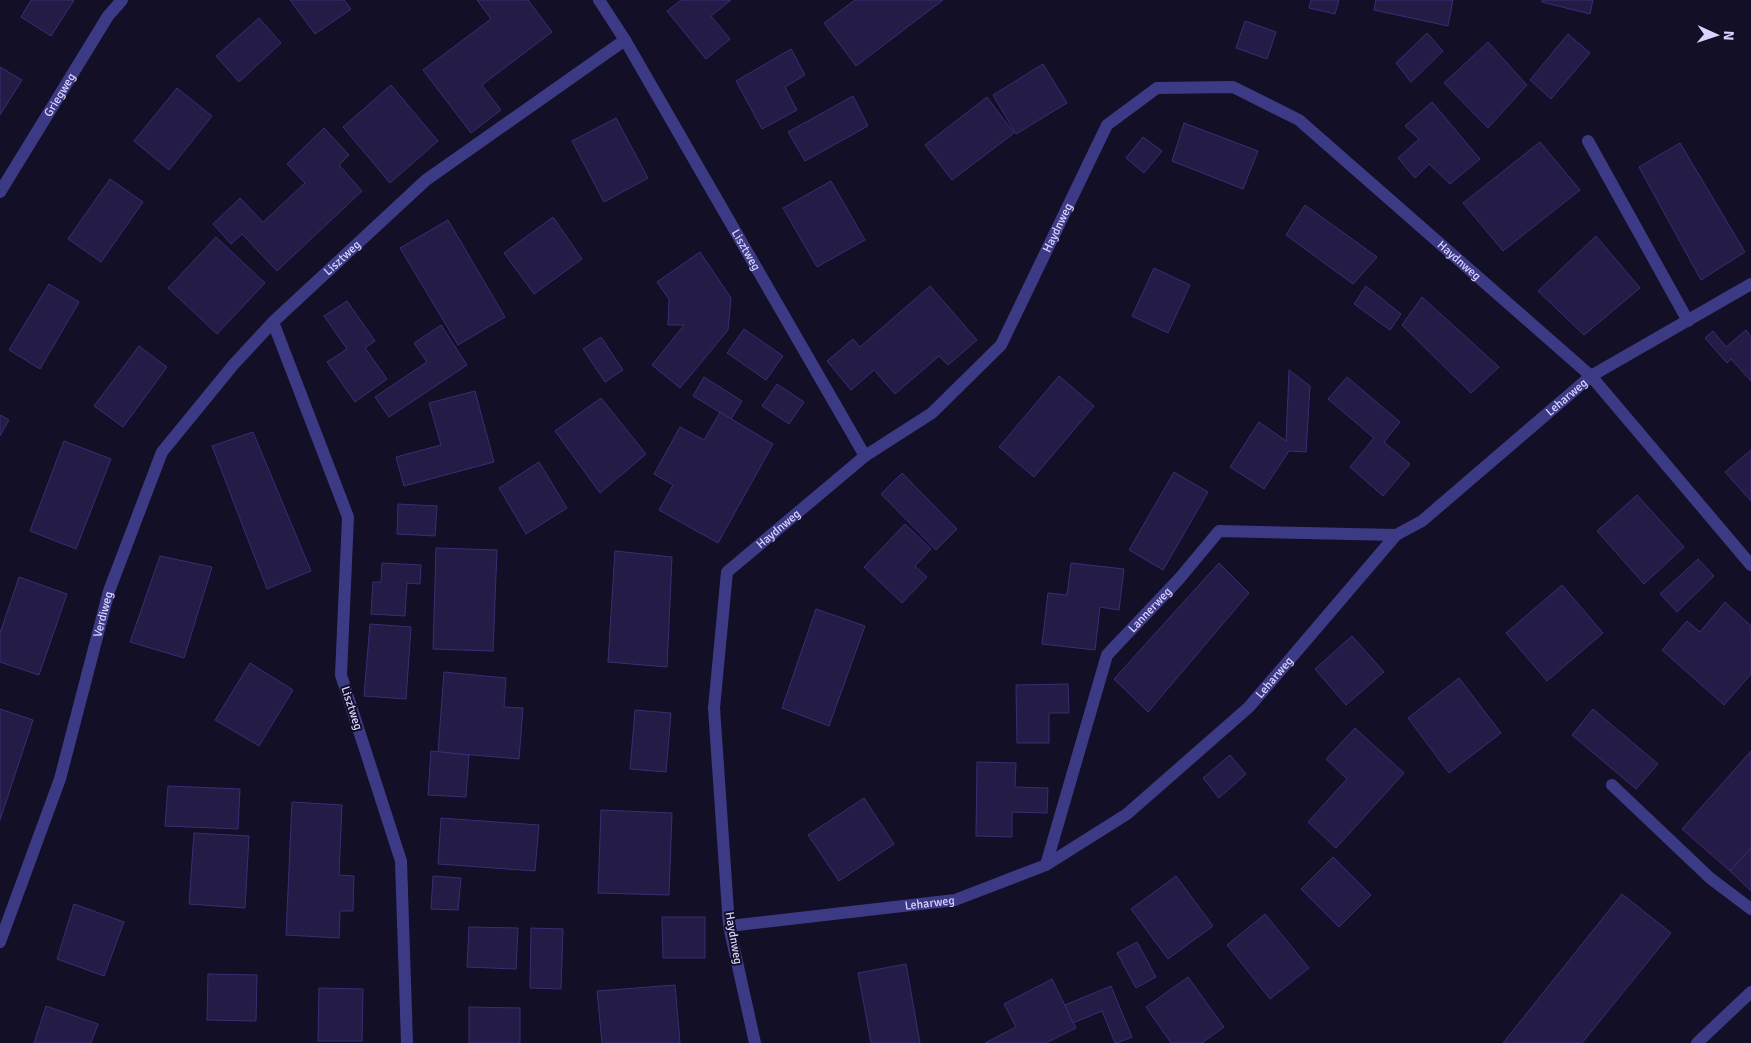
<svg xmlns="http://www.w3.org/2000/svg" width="1751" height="1043" viewBox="0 0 1751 1043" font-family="Signika,sans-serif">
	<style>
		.building { fill: #241b47; stroke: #3b2d73 }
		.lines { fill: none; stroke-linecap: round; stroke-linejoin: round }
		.service { stroke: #3d3a85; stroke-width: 12 }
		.minor { stroke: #3d3a85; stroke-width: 12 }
		.labels { text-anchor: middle; stroke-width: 4; stroke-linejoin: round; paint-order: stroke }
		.street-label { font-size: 12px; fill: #d9d4ff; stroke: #130f26 }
	</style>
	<rect width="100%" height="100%" fill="#130f26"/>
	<g class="building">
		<polygon points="31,0 74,0 51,36 21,17"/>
		<polygon points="290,0 344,0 351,9 315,34"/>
		<polygon points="477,0 528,0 552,32 482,85 501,110 471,133 423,70 491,19"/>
		<polygon points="681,0 731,0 711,16 730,39 706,59 667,11"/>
		<polygon points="855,0 943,0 856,66 824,23"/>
		<polygon points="1311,0 1339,0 1335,14 1309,8"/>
		<polygon points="1376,0 1453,0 1448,26 1374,10"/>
		<polygon points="1542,0 1593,0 1590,14 1542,2"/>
		<polygon points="259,18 281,43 239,82 216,56"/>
		<polygon points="1245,21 1276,32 1267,59 1236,48"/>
		<polygon points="1427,33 1443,51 1411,82 1396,63"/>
		<polygon points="1568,34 1590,53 1551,99 1530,80"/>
		<polygon points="1488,42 1527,85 1488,128 1444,83"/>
		<polygon points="791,49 805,75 785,87 797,110 762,129 736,81"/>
		<polygon points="1043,64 1067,103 1016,134 993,95"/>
		<polygon points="0,67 22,80 0,115"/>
		<polygon points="391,85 438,141 390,183 343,127"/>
		<polygon points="177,88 212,116 169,170 134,141"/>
		<polygon points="853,96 868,126 805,161 788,132"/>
		<polygon points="987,97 1014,133 952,180 925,145"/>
		<polygon points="1432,102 1480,159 1450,184 1429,164 1415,178 1398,158 1419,139 1405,126"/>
		<polygon points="616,118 648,178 604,202 572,141"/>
		<polygon points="1184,123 1258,151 1243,189 1172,161"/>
		<polygon points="324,128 349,155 339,165 362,191 277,271 242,234 231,244 213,224 240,198 263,222 305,183 287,164"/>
		<polygon points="1143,137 1162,151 1144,173 1126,158"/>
		<polygon points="1540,142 1580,190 1503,251 1463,203"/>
		<polygon points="1680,143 1745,252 1701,280 1639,167"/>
		<polygon points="110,179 143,202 101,262 68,239"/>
		<polygon points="831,181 865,240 817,267 783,208"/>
		<polygon points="1305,205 1377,257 1353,284 1286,235"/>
		<polygon points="553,217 582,259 534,294 504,253"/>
		<polygon points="448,220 505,317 458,345 400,248"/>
		<polygon points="1596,236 1640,288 1584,335 1538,291"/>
		<polygon points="216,237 265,283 217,334 168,288"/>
		<polygon points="700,252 731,298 728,330 680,388 652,365 684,325 668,325 669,299 657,282"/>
		<polygon points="1154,268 1190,285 1168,333 1132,316"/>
		<polygon points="49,284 79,302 40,369 9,350"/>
		<polygon points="930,286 977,340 948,365 939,356 895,394 874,370 851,390 827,361 853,339 860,347"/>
		<polygon points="1366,286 1401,314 1390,330 1354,304"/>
		<polygon points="1422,297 1499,367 1471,393 1402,325"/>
		<polygon points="347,301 375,341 365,348 387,379 355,402 327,362 347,349 324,316"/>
		<polygon points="441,325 467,365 389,417 375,397 427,362 414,343"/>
		<polygon points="744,329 783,356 766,380 727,353"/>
		<polygon points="1746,330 1751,336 1751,381 1731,359 1727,363 1705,338 1713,331 1726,347"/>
		<polygon points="601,337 623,370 605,382 583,349"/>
		<polygon points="139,346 167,367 123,427 94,406"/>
		<polygon points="1289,370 1310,386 1306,452 1289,451 1264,489 1230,467 1259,422 1286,441"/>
		<polygon points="1059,376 1094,406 1034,477 999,447"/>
		<polygon points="704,377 742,401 731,419 693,396"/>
		<polygon points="1347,377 1400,422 1384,442 1410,464 1383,496 1350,467 1374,438 1328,399"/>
		<polygon points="777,384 804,402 789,424 762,406"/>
		<polygon points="475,391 494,462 404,486 396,457 441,445 429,403"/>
		<polygon points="601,398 646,454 600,493 555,431"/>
		<polygon points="720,412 773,444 718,543 659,510 673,485 654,474 680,427 704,440"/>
		<polygon points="0,415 9,420 0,436"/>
		<polygon points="253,432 311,571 267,589 212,446"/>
		<polygon points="64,441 111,459 76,549 30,531"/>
		<polygon points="1751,450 1751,501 1725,472"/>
		<polygon points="539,462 567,508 526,534 499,488"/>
		<polygon points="1174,472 1208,492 1163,570 1129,550"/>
		<polygon points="902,473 957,529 936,550 881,494"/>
		<polygon points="1637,495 1684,547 1644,584 1597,531"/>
		<polygon points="398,504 437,506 435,536 397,534"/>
		<polygon points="905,524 931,549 915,566 927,577 902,603 864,567"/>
		<polygon points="436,548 497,550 493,651 433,649"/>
		<polygon points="615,551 672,557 667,667 608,662"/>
		<polygon points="160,556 212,567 184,658 130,642"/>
		<polygon points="1698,559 1714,576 1677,612 1660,594"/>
		<polygon points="382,563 421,565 420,584 407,583 405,616 371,614 373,582 381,582"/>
		<polygon points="1071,563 1124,569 1119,610 1100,607 1095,650 1042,644 1048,593 1067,595"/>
		<polygon points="1219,563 1249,593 1148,712 1114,679"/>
		<polygon points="19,577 67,594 39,675 0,662 0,633"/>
		<polygon points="1562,585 1603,633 1547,681 1506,633"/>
		<polygon points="1725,602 1751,626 1751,674 1724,705 1662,650 1687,621 1700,632"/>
		<polygon points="816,609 865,626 829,726 782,708"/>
		<polygon points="370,624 411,627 406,699 364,696"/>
		<polygon points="1352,636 1384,672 1346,705 1315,669"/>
		<polygon points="250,663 293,690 259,746 215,720"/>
		<polygon points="444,672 506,678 504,707 523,708 519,759 438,752"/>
		<polygon points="1459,678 1501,733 1449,773 1408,718"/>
		<polygon points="1068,684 1069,713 1049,713 1049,743 1017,743 1016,685"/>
		<polygon points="0,709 33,720 0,820"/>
		<polygon points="1593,709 1658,764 1636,789 1572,735"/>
		<polygon points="635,710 671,713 666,772 630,769"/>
		<polygon points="1355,728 1404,773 1336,848 1308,822 1347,779 1326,759"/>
		<polygon points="431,751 469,755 466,797 428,795"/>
		<polygon points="1751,751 1751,848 1730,871 1682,829"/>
		<polygon points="1230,755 1246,774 1219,798 1203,778"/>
		<polygon points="977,762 1016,763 1015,787 1048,788 1047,813 1012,812 1012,837 976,836"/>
		<polygon points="168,786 240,789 238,829 165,826"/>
		<polygon points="864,798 894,844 839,881 808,835"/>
		<polygon points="292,802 342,805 339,875 354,876 353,911 340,911 339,938 286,935"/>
		<polygon points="601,810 672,813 669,895 598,893"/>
		<polygon points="441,818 539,825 535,871 438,864"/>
		<polygon points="194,833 249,836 245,908 189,904"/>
		<polygon points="1751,848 1751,891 1730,871"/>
		<polygon points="1333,857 1371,895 1339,927 1301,889"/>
		<polygon points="433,876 461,878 458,910 431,909"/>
		<polygon points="1176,876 1213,926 1168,959 1131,909"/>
		<polygon points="1622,894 1671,933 1642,969 1582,1043 1503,1043"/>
		<polygon points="74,904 124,922 104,976 57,959"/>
		<polygon points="1265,914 1309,968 1270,999 1227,945"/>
		<polygon points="662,917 705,917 705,958 663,958"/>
		<polygon points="469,927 518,928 516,969 467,967"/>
		<polygon points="531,928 563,929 561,989 530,988"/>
		<polygon points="1137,942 1156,977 1136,988 1117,953"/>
		<polygon points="906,964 920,1043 871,1043 858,973"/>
		<polygon points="208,974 257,975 256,1021 207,1020"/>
		<polygon points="1188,977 1224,1027 1202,1043 1171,1043 1146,1007"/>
		<polygon points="1052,979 1076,1028 1046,1043 985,1043 1016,1027 1004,1004"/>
		<polygon points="675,985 680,1043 602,1043 597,991"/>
		<polygon points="1111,986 1132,1037 1117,1043 1115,1043 1102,1011 1073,1023 1065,1005"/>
		<polygon points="319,988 363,989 362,1041 318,1041"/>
		<polygon points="46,1006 98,1024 91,1043 34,1043"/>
		<polygon points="469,1007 520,1008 520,1043 469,1043"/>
	</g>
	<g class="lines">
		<g class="service">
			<polyline points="1588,141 1688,321"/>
			<polyline points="1612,785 1710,878 1751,909"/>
		</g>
		<g class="minor">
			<polyline points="599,0 625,40"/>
			<path id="s1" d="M0 192 108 16 122 0"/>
			<path id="s2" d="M1046 865 1107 655 1179 579 1219 531 1396 535"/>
			<path id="s3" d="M729 926 955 900 1046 865 1127 814 1249 707 1396 535 1422 521 1591 376 1751 284"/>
			<path id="s4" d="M0 942 60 779 109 591 162 452 234 364 273 322"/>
			<path id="s5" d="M407 1043 401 861 341 675 348 517 273 322 426 180 625 40 865 456"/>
			<path id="s6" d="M755 1043 729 926 714 708 727 572 865 456 932 413 1001 345 1107 125 1157 88 1233 87 1299 120 1591 376 1751 565"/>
			<polyline points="1697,1043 1751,992"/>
		</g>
	</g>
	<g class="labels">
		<g class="street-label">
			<text dy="4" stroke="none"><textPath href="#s1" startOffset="114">Griegweg</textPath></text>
			<text dy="4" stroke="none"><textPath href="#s6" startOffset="962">Haydnweg</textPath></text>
			<text dy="4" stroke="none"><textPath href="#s5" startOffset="1439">Lisztweg</textPath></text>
			<text dy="4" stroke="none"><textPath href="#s5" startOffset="839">Lisztweg</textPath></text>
			<text dy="4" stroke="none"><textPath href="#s6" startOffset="1501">Haydnweg</textPath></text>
			<text dy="4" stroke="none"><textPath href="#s3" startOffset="1029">Leharweg</textPath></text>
			<text dy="4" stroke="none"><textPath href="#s6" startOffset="542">Haydnweg</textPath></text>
			<text dy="4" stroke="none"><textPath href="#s2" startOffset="281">Lannerweg</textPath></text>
			<text dy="4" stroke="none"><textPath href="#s4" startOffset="344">Verdiweg</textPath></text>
			<text dy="4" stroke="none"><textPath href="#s3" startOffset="622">Leharweg</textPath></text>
			<text transform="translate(352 708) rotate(72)" y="4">Lisztweg</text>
			<text dy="4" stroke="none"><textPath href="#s3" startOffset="202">Leharweg</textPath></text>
			<text transform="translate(734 938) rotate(80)" y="4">Haydnweg</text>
		</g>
	</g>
	<g transform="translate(1716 35) rotate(93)" stroke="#130f26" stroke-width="4" paint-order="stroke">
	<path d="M0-4L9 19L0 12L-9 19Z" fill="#d9d4ff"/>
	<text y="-8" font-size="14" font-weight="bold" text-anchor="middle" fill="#d9d4ff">N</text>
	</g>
</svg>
